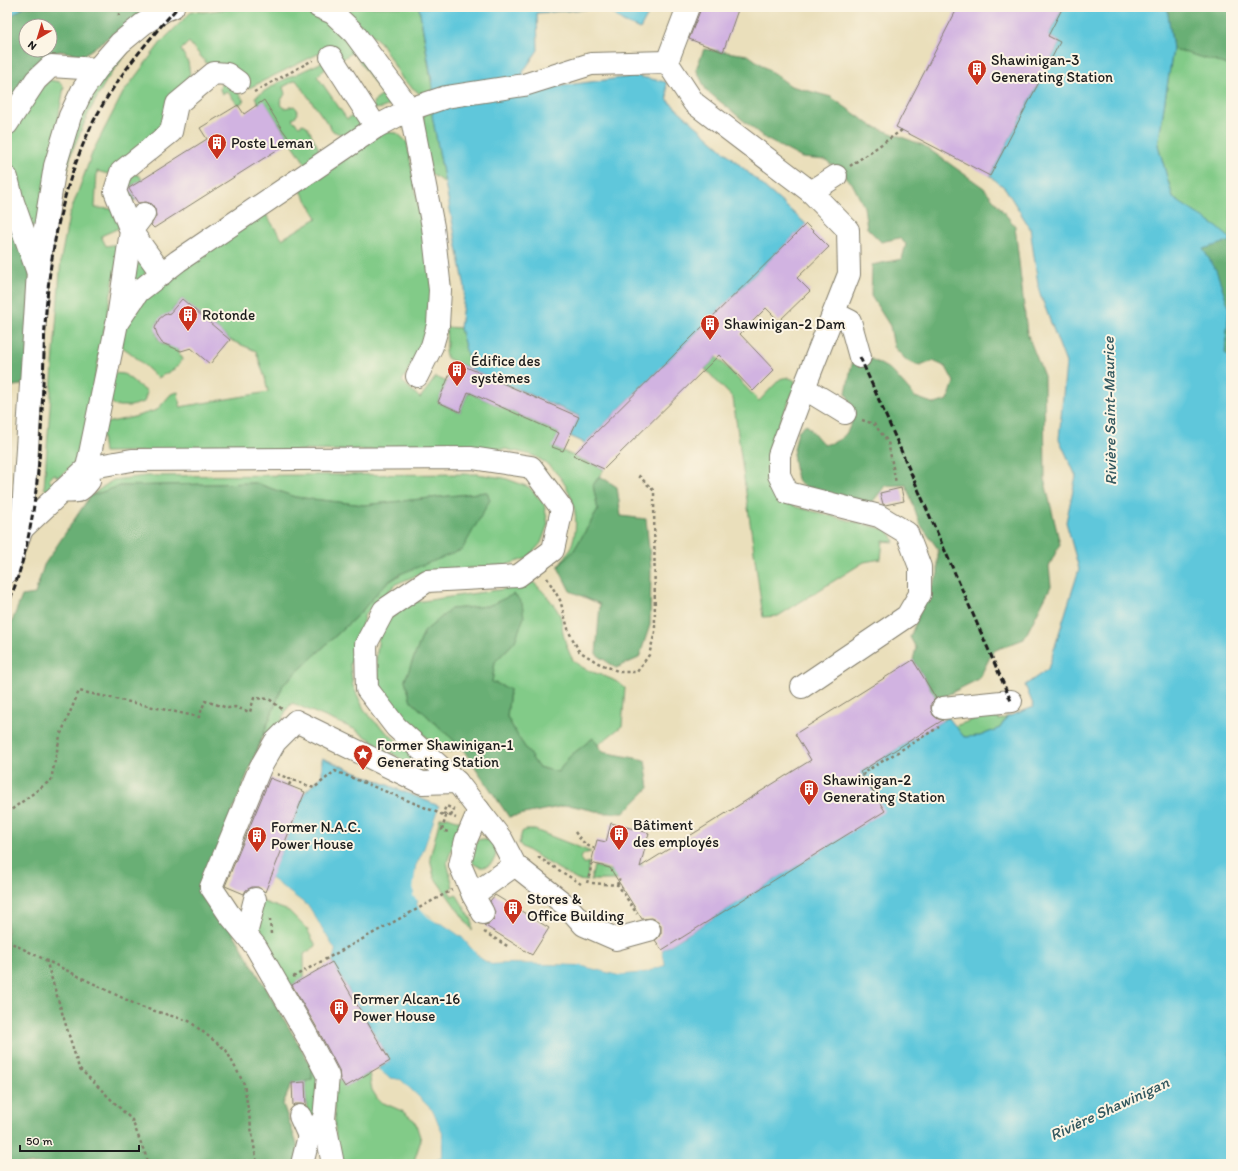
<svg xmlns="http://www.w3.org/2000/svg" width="1238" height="1171" viewBox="0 0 1238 1171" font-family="Itim,sans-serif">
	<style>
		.green { fill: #82cb88; stroke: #4f7452 }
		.forest { fill: #69af74; stroke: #426648; fill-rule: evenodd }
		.water { fill: #5fc7db; stroke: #3e727c }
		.pier { fill: #eadfbb }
		.building { fill: #d1b3e1 }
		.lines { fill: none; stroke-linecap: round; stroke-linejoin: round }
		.minor-casing { stroke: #837e6c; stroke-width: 24 }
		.path { stroke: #837e6c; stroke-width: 2.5; stroke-dasharray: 3 3; stroke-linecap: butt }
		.minor { stroke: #fff; stroke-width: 22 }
		.rail { stroke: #1c1c1c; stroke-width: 3; stroke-dasharray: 6 3; stroke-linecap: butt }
		.labels { text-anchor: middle; stroke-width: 4; stroke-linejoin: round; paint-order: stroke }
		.poi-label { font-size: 15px; fill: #1c1c1c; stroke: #fcf5e5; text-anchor: start }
		.water-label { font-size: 16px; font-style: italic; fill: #33585f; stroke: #fcf5e5 }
	</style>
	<rect width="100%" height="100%" fill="#fcf5e5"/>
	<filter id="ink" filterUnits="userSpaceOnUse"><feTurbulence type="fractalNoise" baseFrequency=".025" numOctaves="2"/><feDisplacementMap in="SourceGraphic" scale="8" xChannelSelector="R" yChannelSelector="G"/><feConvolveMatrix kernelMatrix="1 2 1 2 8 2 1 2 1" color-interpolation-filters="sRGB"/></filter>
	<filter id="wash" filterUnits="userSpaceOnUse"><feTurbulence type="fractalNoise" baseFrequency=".012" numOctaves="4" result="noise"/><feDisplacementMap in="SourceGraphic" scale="16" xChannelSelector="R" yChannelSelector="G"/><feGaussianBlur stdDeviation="0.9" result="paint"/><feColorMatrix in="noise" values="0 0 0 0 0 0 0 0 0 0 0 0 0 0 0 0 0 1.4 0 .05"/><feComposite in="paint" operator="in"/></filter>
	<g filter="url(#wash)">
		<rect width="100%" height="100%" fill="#eadfbb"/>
		<g class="green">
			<path d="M243 7H292L322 15 345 30 392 99V104L382 108 374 109 373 102 383 95 353 52 341 60 330 48 249 88 240 78 215 68 207 64 189 42 181 50 188 62 190 74 162 126 151 138 108 174 97 171 95 208 116 209 121 227 101 236 106 246 118 244 120 246 82 447C76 462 72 469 58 477L54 474 49 480 55 486 51 489 46 490 44 488 61 258 69 216 93 151 123 93 162 41 192 11 203 12Z"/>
			<polygon points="335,7 419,7 433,93 420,94 403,80 381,43 362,26"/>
			<polygon points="1167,7 1231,7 1231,359 1225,354 1173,198 1158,145 1173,49"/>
			<polygon points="159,16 125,55 106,81 89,112 72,151 48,246 60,167 90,88"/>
			<path d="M327 60 329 66 317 76 347 119 358 112 362 126C350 133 347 138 333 131L296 80 283 87 285 94 280 102 282 106 285 108 294 106 297 109 298 114 292 119 299 126 303 124 307 126 319 149V156L307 166 264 101 259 104 255 97 279 82Z"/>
			<polygon points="49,80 60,82 64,87 35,243 28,236 7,154 7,126"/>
			<polygon points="230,80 244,101 238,105 227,91 222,94 220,89 221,84"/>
			<polygon points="436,105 432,115 445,183 431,174 422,128 424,115"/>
			<path d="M383 132 397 133 407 142 432 283 430 330 402 381 420 398 436 377 447 382 438 402 460 412 468 392 559 433 553 447 604 469 593 485 598 510 574 550 558 567C562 561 567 555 570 549 585 515 569 476 538 458 532 454 513 451 505 449L104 452 101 428 106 423 134 417 157 410 171 394 178 392 180 407 268 392 265 378 256 351 230 340 182 299 172 310 173 312C168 314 162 315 159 320 153 329 157 345 169 346 171 346 174 345 176 344L178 352 183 359 176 368 158 378 132 354 121 346 124 328 152 290 265 213 282 239 317 218 301 191Z"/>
			<polygon points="135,174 140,176 142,180 128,188 136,200 127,201 124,182"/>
			<polygon points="140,258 147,271 133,287 130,264"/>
			<polygon points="446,327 460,328 471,369 447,358 445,352 447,345"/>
			<path d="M717 357 759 401 780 379C786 377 790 377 795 381L796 386 779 424 767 467 769 480 774 492 796 507 887 530 892 536 894 542 883 541 881 559 864 562 778 616 763 617 733 398 705 369Z"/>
			<polygon points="112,373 124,374 147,392 144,402 131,406 115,406 107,397"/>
			<path d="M477 474 504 478 529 487 544 504 548 524 541 543 528 558 506 565 425 572 396 584 365 614 350 665 353 686 364 709 374 721 426 767 421 770 413 767 354 729 292 703C290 706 287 708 286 711 278 725 282 734 263 736L283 685 360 613 384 585 400 575 487 492 364 505 295 497 256 483 120 486 90 496 113 480 146 476Z"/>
			<path d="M533 582C543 591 553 602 560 615 562 620 562 627 563 633 564 639 570 657 574 661 588 675 611 674 625 688L622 726 598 745 593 738 570 756 558 772 538 767 519 738 507 717 510 689 492 682 495 662 515 641 514 595 488 606 451 609 424 632 405 680 411 701 462 748 446 753 391 708 381 693 376 659 379 636 388 620 409 603 518 587Z"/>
			<polygon points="996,712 999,720 1007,717 1000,728 980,736 964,737 955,726"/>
			<polygon points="448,817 462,822 447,862 453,887 448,890 452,896 456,894 472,920 472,930 434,877 430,858 440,818"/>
			<path d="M525 830H535L591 852C586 853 581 854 581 860L584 864 589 862 587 881 577 880 522 847 519 843 522 832Z"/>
			<path d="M482 839C511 843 489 883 470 860L477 840Z"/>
			<polygon points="640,861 643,865 618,880 591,880 594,866 617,872"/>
			<polygon points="261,901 289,911 307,929 316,946 304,954 304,978 287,988 257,939"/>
			<polygon points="312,1067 318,1073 314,1116 307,1116 305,1082 312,1079"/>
			<polygon points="369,1073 372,1090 379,1101 402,1111 415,1121 421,1140 413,1164 337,1164 333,1088 340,1078 345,1087"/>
		</g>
		<g class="forest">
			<path d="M24 7H151L84 55 59 51 36 71 7 117V19ZM26 26H50V50H26Z"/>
			<polygon points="1167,7 1231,7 1231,66 1173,49"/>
			<path d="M704 49 748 55 791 86 831 97 872 126 923 145 984 188 1015 226 1027 333 1044 376 1045 482 1060 544 1049 566 1051 586 1024 639 993 651 979 679 937 700 913 660 916 648 910 637 923 604 938 574V549L920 524 906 485 885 486 871 504 813 494 797 480 793 454 798 431 806 424 824 445C847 439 847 434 855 413L846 393 851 368 854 359 864 355 891 370 915 397 935 404 948 400 954 382 946 367 933 361 920 366 907 361 894 347 890 326 871 296 872 265 902 259 906 244 899 238 881 242 867 228 864 207 852 183 826 160 802 158 766 139 706 90 696 69Z"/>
			<polygon points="7,187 30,273 28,384 7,387 7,389"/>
			<polygon points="1231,241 1231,359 1225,354 1229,307 1202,248"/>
			<polygon points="600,476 617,487 621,516 646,519 651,569 650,625 639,658 616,668 596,654 600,604 570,591 558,567 574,550 598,510 593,485"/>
			<polygon points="256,483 295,497 364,505 487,492 490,500 462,550 400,574 384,585 360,613 283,685 204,883 312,1067 312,1079 305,1082 292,1083 283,1104 298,1147 296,1164 7,1164 7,634 22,596 35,594 44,565 90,496 120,486"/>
			<polygon points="514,594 522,603 524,617 515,641 495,662 492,682 510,689 507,717 519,738 538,767 558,772 570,756 593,738 603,752 645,760 649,788 624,813 604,813 569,805 509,817 462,748 411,701 405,680 424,632 451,609 488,606"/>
		</g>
		<g class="water">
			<polygon points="7,7 24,7 7,19"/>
			<polygon points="419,7 652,7 640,29 623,22 605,8 537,13 538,50 523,72 529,90 636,76 666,82 668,101 806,224 585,443 570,436 579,416 471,369 460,328 465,288 432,115 436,105"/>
			<polygon points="1063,7 1167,7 1173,49 1158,145 1173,198 1217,227 1231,239 1231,241 1203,249 1216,270 1229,307 1225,353 1231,359 1231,1164 432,1164 442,1156 442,1133 433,1111 401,1080 389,1078 378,1069 390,1061 332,962 335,950 309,907 270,878 305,792 322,776 322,758 439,806 423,852 416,866 414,893 418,901 417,905 436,922 443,924 462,937 473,950 482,959 491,964 509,963 579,965 618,975 645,972 665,965 662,950 884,811 860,772 948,717 964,737 980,736 1000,728 1007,717 1034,707 1025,685 1048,669 1079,569 1066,522 1076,476 1059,439 1066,363 1039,291 1030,228 1005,188 990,176 1060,42 1048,36"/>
		</g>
		<g class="pier">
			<polygon points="439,806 440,811 425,853 418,866 416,895 420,900 419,905 429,916 437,921 444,922 464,936 474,948 483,957 491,962 509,961 580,963 619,973 644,971 662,964 660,951 662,950 665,965 645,972 618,975 579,965 509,963 491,964 482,959 473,950 462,937 443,924 436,922 428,917 417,905 418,901 413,896 414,893 413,890 416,866 423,852"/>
			<polygon points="270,878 309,907 335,950 332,962 331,963 330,962 333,950 307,909 269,880"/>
			<polygon points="378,1069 389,1078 401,1080 433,1111 442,1133 442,1156 432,1164 430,1164 440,1155 440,1134 431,1112 400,1082 388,1079 376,1070"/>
		</g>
		<g id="blocks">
			<g class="building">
				<polygon points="700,7 739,7 723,52 689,39 700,11"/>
				<polygon points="958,7 1063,7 1048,36 1060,42 990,176 896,127"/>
				<polygon points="264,100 282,129 291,141 154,228 151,225 156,216 155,209 152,204 146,202 138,203 129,189 129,188 207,139 200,128 238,105 244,114"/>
				<polygon points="806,224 829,247 797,278 810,291 779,321 766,308 740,334 774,370 753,391 719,355 604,469 573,455"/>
				<polygon points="182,299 230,340 210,364 191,348 181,351 162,343 158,337 155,328 159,319 164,315 170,313"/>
				<polygon points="455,362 579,417 563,451 552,447 559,433 468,392 460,412 438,402"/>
				<polygon points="901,488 904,501 885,505 883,504 880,493"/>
				<polygon points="913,660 936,698 931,703 931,709 933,715 938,719 943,720 860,772 885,811 662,950 655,940 658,938 661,933 661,926 658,921 652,918 642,919 610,868 591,863 597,840 606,842 611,823 649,833 640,867 811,760 795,734"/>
				<polygon points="270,778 305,792 265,892 258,887 252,887 246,890 244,894 225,886"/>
				<polygon points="495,895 549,928 532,955 484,925 489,924 494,919 495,913 490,901"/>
				<polygon points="332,962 390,1061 345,1087 340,1079 339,1070 317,1028 292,985"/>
				<polygon points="305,1082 306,1105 301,1104 295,1104 293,1106 292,1083"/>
			</g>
		</g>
	</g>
	<g filter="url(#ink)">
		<use href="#blocks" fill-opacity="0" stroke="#837e6c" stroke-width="1"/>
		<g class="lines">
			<defs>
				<g id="minor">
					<polyline points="319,7 333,13 354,33 410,109 433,227 440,290 438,325 432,346 417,376"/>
					<polyline points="331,57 376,127"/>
					<polyline points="667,62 688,7"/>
					<polyline points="7,124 36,80 51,66 97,69"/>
					<polyline points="7,178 13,202 37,270"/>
					<polyline points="811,192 836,176"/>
					<polyline points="162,274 131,231 115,191 121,172 171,132 177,104 214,73 227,74 238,82"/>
					<polyline points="834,313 850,321 860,357"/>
					<polyline points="118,318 131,231 144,214"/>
					<polyline points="804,388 845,413"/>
					<path d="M62 491C77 492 80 493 89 481L87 468 117 323 138 292 178 261 376 127 410 109 446 97 524 85 591 64 667 62 694 103 811 192 848 230 849 274 804 388 779 455V475L788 493 879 516 907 533 920 567V594L907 616 802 687"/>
					<polyline points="22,529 87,468 132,460 472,458 531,467 562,509 553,550 518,576 427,581 384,610 366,644 367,689 396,727 457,782 502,840 515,865 568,907 584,925 616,939 649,930"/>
					<polyline points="7,572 22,529 38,271 55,166 70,116 82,91 97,69 120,43 143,24 165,10 173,7"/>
					<polyline points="943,708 1011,701"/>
					<polyline points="479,810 466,840 460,865 473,895 515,865"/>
					<polyline points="473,895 483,913"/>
					<polyline points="246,934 255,899"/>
					<polyline points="300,1116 309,1136"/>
					<polyline points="302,1164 309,1136 324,1119"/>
					<polyline points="333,1164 324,1119 328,1076 306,1034 256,947 229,914 211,887 260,768 275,742 296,721 422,783 457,782"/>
				</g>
			</defs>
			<use href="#minor" class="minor-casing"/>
			<g class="path">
				<polyline points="119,7 119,19"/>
				<polyline points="254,92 313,60"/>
				<polyline points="850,166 902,130"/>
				<polyline points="862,420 874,424 888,442 896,483"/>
				<polyline points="547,578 560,600 569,632 579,651 598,663 620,672 637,672 649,655 655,632 654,491 637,474"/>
				<polyline points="277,774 314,788 335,771 446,816 442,830 448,832 449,831"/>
				<polyline points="289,785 292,779"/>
				<polyline points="873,789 882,802 880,803"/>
				<polyline points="871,790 873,789 863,773 939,727"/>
				<polyline points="7,813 51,780 60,736 79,691 199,717 205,701 228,708 235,707 250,712 254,698 269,699 282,709"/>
				<polyline points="451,816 454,809 446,806 443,813 456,818"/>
				<path d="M575 832C580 839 585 846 594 848"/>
				<polyline points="538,857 581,884"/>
				<polyline points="587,883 590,873 591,864"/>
				<polyline points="592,883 618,885 637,914"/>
				<polyline points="618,885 617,881 620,879"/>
				<polyline points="270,919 271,934"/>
				<polyline points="484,932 509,947"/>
				<polyline points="7,941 141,1007 189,1021 226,1050 244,1084 257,1164"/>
				<polyline points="46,960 79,1068 132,1120 149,1164"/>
				<polyline points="293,977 452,890"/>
			</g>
			<use href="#minor" class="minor"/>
			<g class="rail">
				<polyline points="860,357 1011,701"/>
				<path d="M7 607C44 517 41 420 45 325 49 258 61 190 90 129 93 121 98 114 102 106 123 70 150 38 178 7"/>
			</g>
		</g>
	</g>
	<defs>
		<symbol id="building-pin" viewBox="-11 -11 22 30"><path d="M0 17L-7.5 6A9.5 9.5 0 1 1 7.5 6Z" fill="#c8321e" stroke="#fcf5e5"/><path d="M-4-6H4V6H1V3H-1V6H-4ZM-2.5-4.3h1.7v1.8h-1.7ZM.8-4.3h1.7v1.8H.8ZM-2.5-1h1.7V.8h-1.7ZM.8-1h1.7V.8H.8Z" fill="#fff"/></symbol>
		<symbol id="sight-pin" viewBox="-11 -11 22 30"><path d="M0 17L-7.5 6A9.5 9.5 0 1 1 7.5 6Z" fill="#c8321e" stroke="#fcf5e5"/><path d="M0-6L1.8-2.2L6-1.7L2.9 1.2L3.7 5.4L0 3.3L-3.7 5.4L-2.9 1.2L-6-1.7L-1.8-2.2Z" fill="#fff"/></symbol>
	</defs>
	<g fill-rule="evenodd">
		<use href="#building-pin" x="966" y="58" width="22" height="30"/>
		<use href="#building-pin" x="206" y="132" width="22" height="30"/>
		<use href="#building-pin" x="177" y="304" width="22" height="30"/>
		<use href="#building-pin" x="699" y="313" width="22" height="30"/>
		<use href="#building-pin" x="446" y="359" width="22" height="30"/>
		<use href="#sight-pin" x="352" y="743" width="22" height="30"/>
		<use href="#building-pin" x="798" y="778" width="22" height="30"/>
		<use href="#building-pin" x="608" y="823" width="22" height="30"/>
		<use href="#building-pin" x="246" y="825" width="22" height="30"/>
		<use href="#building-pin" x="502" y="897" width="22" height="30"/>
		<use href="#building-pin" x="328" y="997" width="22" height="30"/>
	</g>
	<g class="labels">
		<g class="poi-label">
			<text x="991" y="65">Shawinigan-3<tspan x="991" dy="17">Generating Station</tspan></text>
			<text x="231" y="148">Poste Leman</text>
			<text x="202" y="320">Rotonde</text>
			<text x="724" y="329">Shawinigan-2 Dam</text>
			<text x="471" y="366">Édifice des<tspan x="471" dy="17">systèmes</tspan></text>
			<text x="377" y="750">Former Shawinigan-1<tspan x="377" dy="17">Generating Station</tspan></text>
			<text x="823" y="785">Shawinigan-2<tspan x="823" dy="17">Generating Station</tspan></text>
			<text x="633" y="830">Bâtiment<tspan x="633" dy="17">des employés</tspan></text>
			<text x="271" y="832">Former N.A.C.<tspan x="271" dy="17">Power House</tspan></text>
			<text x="527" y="904">Stores &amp;<tspan x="527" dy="17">Office Building</tspan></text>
			<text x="353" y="1004">Former Alcan-16<tspan x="353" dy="17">Power House</tspan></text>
		</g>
		<g class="water-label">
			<text transform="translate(1109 411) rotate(-91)" y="6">Rivière Saint-Maurice</text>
			<text transform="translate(1109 1108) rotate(-25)" y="6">Rivière Shawinigan</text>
		</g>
	</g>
	<rect width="1238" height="1171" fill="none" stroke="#fcf5e5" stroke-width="24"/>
	<g transform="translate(38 38) rotate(218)"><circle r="19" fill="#fcf5e5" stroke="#a29e95"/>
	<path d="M0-3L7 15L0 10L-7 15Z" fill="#c8321e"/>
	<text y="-6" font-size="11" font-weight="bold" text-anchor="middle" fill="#1c1c1c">N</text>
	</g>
	<path d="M20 1145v6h119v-6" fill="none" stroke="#1c1c1c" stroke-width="2"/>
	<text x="26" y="1145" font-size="12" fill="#1c1c1c" stroke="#fcf5e5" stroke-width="3" paint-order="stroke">50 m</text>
</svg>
